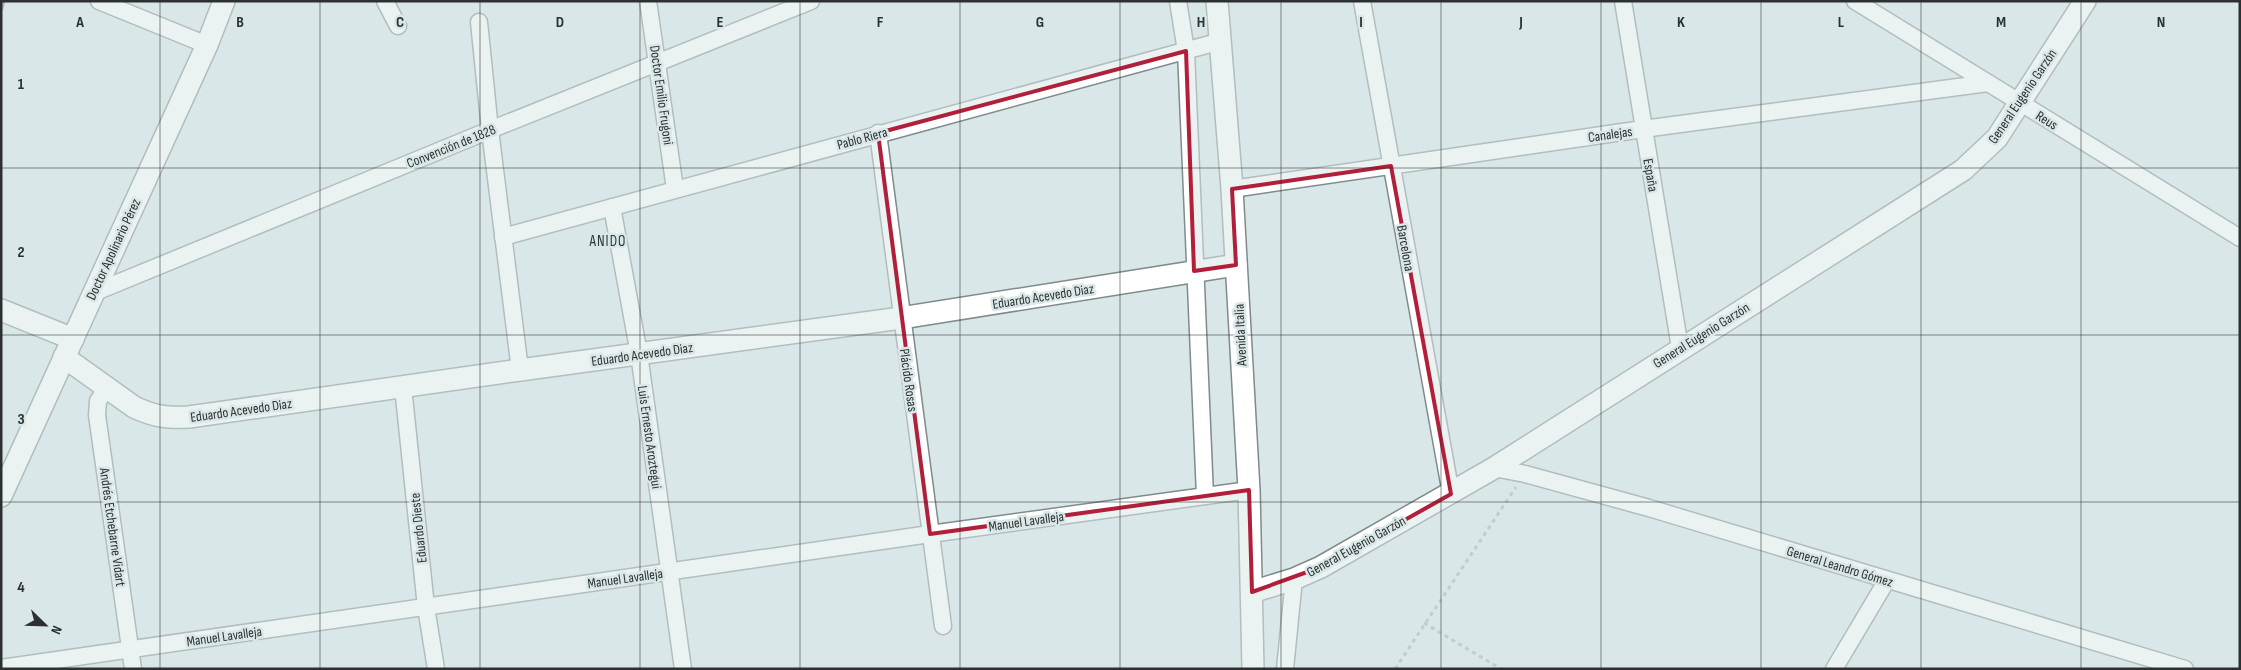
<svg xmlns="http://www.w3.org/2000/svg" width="2241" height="670" viewBox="0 0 2241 670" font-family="'Sofia Sans Condensed',sans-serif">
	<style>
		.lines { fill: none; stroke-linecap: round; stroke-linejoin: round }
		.stream { stroke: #927576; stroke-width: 5 }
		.minor-casing { stroke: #7f8b8c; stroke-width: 19 }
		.tertiary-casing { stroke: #7f8b8c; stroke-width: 24 }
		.path { stroke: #a2adae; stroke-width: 3; stroke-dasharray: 4 4; stroke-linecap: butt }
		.minor { stroke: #fff; stroke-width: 16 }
		.tertiary { stroke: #fff; stroke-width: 21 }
		.marked { fill: none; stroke: #b21f3a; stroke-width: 4; stroke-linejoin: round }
		.grid { fill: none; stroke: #2c3031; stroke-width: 1; stroke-opacity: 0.55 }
		.labels { text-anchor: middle; stroke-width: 5; stroke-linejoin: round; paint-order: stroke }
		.street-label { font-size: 14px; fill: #2c3031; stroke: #dae7e8 }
		.neighbourhood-label { font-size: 15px; letter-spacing: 1px; fill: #2d3738; stroke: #dae7e8 }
		.grid-label { font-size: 16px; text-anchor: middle; font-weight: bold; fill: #2c3031; stroke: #dae7e8; stroke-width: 5; stroke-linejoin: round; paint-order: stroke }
	</style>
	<rect width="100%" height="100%" fill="#dae7e8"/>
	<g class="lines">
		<polyline class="stream" points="1,8 3,1"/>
		<defs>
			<g id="minor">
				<polyline points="99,1 207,45"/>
				<polyline points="385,1 398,26"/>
				<polyline points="648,1 675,189"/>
				<polyline points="1178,1 1186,51 1205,496"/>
				<polyline points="1362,1 1451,494"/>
				<polyline points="1623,1 1680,348"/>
				<polyline points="1855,1 2240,238"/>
				<polyline points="479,22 490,130 520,370"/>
				<polyline points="878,133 943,626"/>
				<polyline points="1232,189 1643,129 1988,83"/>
				<polyline points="612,207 639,354 683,669"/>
				<polyline points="503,237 1221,41"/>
				<polyline points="93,293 490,130 811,1"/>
				<polyline points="107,387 98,401 97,415 133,669"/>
				<polyline points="403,387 426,607 436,669"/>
				<polyline points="1494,468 1525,474 1649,508 2185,669"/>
				<polyline points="1,668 930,534 1249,490"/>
				<polyline points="1285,669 1294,579"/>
				<polyline points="1834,669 1887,580"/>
			</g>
			<g id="tertiary">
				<polyline points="1217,1 1232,189 1249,490 1253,669"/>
				<polyline points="1,310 73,339"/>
				<path d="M64 357 134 407C155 417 167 418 189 417L520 370 901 318 1236 265"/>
				<polyline points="1,496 207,45 224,1"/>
				<polyline points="1252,592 1294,579 1321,567 1494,468 1963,170 1997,138 2085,1"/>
			</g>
		</defs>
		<use href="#minor" class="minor-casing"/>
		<use href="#tertiary" class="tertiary-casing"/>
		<g class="path">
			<polyline points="1424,623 1501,669"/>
			<polyline points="1395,669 1516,487"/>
		</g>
		<use href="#minor" class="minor"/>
		<use href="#tertiary" class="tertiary"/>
	</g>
	<path d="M0 0H2241V670H0ZM1186 51 1194 271 1236 265 1232 189 1391 166 1451 494 1321 567 1252 592 1249 490 930 534 878 133Z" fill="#dae7e8" fill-opacity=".55" fill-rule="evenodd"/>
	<path class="marked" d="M1186 51 1194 271 1236 265 1232 189 1391 166 1451 494 1321 567 1252 592 1249 490 930 534 878 133Z"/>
	<path class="grid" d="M160 1V669M320 1V669M480 1V669M640 1V669M800 1V669M960 1V669M1120 1V669M1281 1V669M1441 1V669M1601 1V669M1761 1V669M1921 1V669M2081 1V669M1 168H2240M1 335H2240M1 502H2240"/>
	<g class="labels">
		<g class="street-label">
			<text transform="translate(662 95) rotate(82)" y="5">Doctor Emilio Frugoni</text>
			<text transform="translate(2022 96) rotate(-56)" y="5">General Eugenio Garzón</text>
			<text transform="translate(2047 120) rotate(32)" y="5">Reus</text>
			<text transform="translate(1610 134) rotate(-8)" y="5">Canalejas</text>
			<text transform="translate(862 138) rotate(-15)" y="5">Pablo Riera</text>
			<text transform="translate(451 146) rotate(-22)" y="5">Convención de 1828</text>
			<text transform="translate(1651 175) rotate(80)" y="5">España</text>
			<text transform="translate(1406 248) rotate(80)" y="5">Barcelona</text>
			<text transform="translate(113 249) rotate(-65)" y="5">Doctor Apolinario Pérez</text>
			<text transform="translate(1043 296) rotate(-9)" y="5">Eduardo Acevedo Diaz</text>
			<text transform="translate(1240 335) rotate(-93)" y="5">Avenida Italia</text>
			<text transform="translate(1701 335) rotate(-32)" y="5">General Eugenio Garzón</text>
			<text transform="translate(642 354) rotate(-8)" y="5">Eduardo Acevedo Diaz</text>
			<text transform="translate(909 380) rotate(82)" y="5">Plácido Rosas</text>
			<text transform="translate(241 410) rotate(-8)" y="5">Eduardo Acevedo Diaz</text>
			<text transform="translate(650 437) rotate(82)" y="5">Luis Ernesto Aroztegui</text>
			<text transform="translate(1026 521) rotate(-8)" y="5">Manuel Lavalleja</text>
			<text transform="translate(113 527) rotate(82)" y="5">Andrés Etchebarne Vidart</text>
			<text transform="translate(418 528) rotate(-96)" y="5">Eduardo Dieste</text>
			<text transform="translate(1356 546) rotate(-29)" y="5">General Eugenio Garzón</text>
			<text transform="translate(1840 566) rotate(17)" y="5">General Leandro Gómez</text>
			<text transform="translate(625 578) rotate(-8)" y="5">Manuel Lavalleja</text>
			<text transform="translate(224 636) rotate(-8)" y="5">Manuel Lavalleja</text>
		</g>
		<g class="neighbourhood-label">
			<text x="608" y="246">ANIDO</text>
		</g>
	</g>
	<g class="grid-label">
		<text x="80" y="27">A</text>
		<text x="240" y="27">B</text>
		<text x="400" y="27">C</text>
		<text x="560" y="27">D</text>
		<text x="720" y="27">E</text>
		<text x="880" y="27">F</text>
		<text x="1040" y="27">G</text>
		<text x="1201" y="27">H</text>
		<text x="1361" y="27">I</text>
		<text x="1521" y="27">J</text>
		<text x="1681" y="27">K</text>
		<text x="1841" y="27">L</text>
		<text x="2001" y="27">M</text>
		<text x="2161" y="27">N</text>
		<text x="21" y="89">1</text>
		<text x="21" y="257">2</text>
		<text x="21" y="424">3</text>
		<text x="21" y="592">4</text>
	</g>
	<rect width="2241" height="670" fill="none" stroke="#2c3031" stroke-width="5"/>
	<g transform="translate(45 625) rotate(113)" stroke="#dae7e8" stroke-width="4" paint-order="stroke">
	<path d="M0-4L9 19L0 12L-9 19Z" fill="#2c3031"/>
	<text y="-8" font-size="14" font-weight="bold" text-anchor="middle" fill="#2c3031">N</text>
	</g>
</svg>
